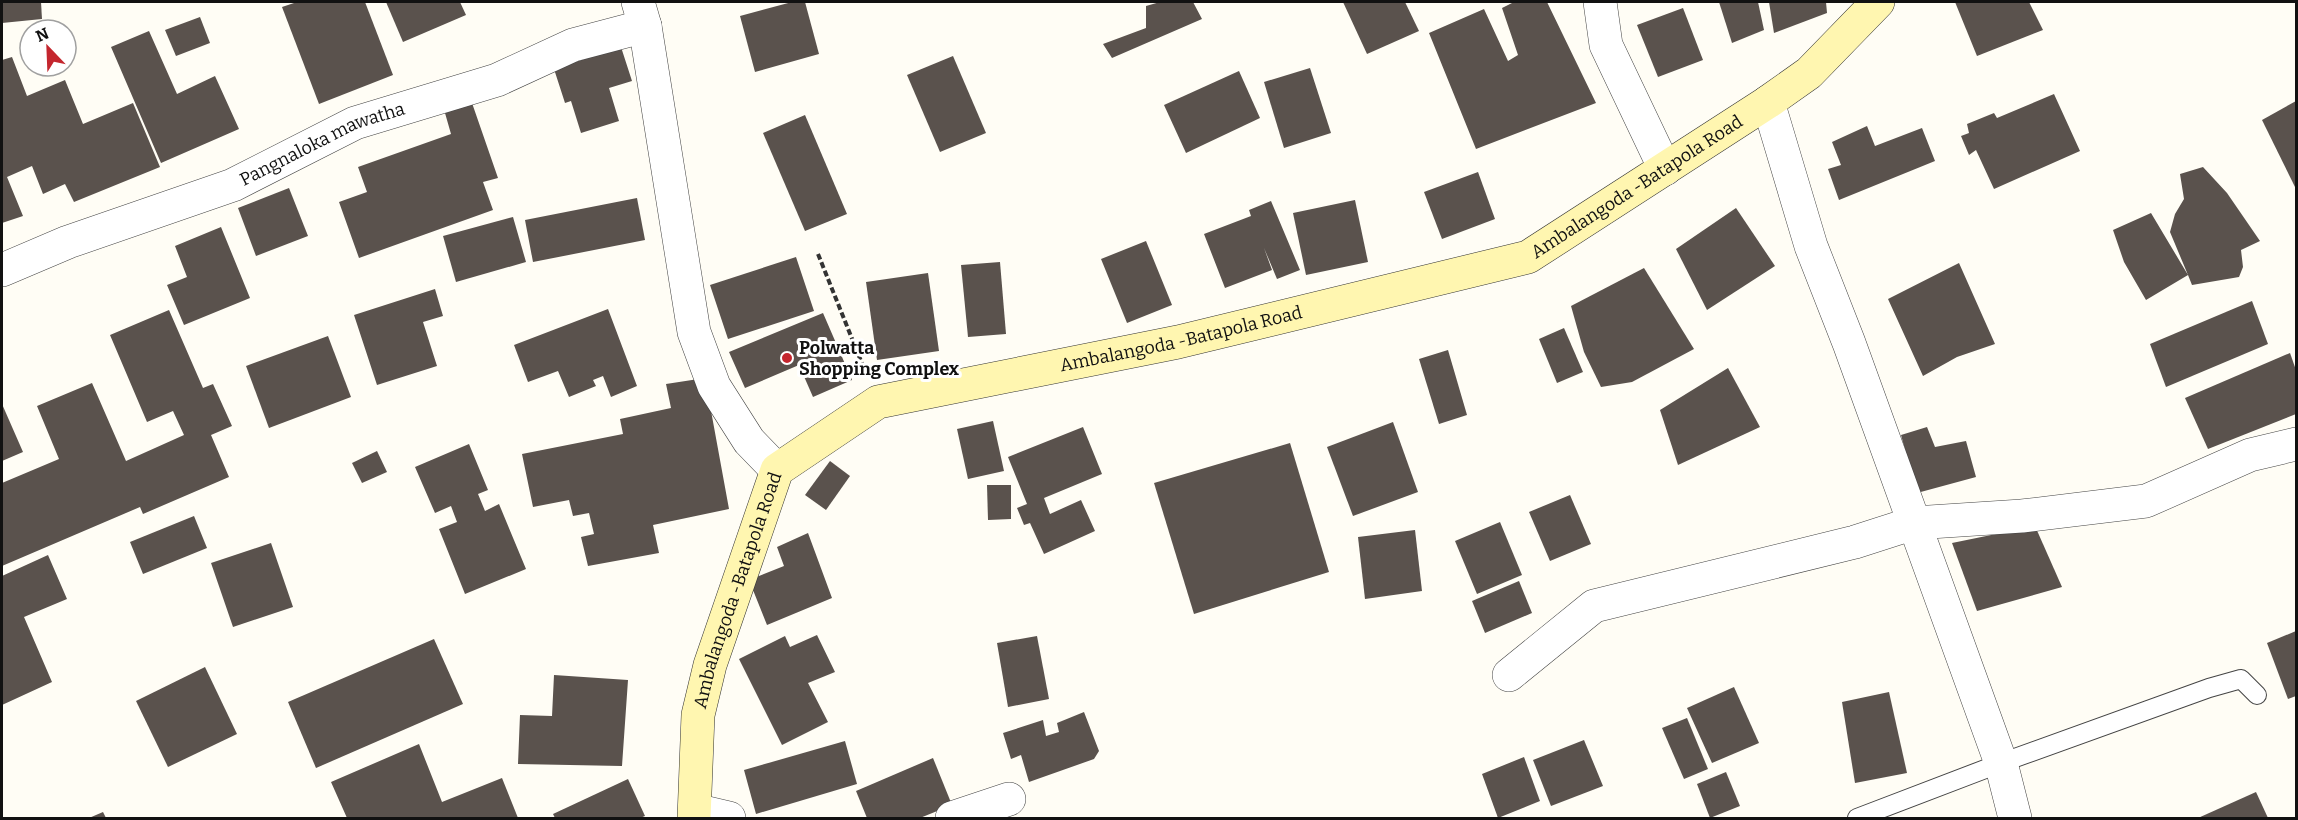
<svg xmlns="http://www.w3.org/2000/svg" width="2298" height="820" viewBox="0 0 2298 820" font-family="Bitter,serif">
	<style>
		.building { fill: #5a524d }
		.lines { fill: none; stroke-linecap: round; stroke-linejoin: round }
		.service-casing { stroke: #444; stroke-width: 20 }
		.minor-casing { stroke: #444; stroke-width: 34 }
		.tertiary-casing { stroke: #444; stroke-width: 34 }
		.secondary-casing { stroke: #333; stroke-width: 34 }
		.path { stroke: #333; stroke-width: 4; stroke-dasharray: 6 3; stroke-linecap: butt }
		.service { stroke: #fff; stroke-width: 18 }
		.minor { stroke: #fff; stroke-width: 33 }
		.tertiary { stroke: #fff; stroke-width: 33 }
		.secondary { stroke: #fff6b0; stroke-width: 33 }
		.poi-dot { fill: #c4262e; stroke: #fff; stroke-width: 2 }
		.labels { text-anchor: middle; stroke-width: 6; stroke-linejoin: round; paint-order: stroke }
		.street-label { font-size: 18px; fill: #111; stroke: #fff }
		.poi-label { font-size: 18px; font-weight: bold; fill: #111; stroke: #fff; text-anchor: start }
	</style>
	<rect width="100%" height="100%" fill="#fffdf5"/>
	<g class="building">
		<polygon points="2,2 41,2 42,19 2,23"/>
		<polygon points="297,2 365,2 393,75 319,104 282,7"/>
		<polygon points="386,2 460,2 466,15 403,42"/>
		<polygon points="792,2 805,2 819,54 755,72 740,16"/>
		<polygon points="1160,2 1193,2 1202,19 1112,58 1103,44 1146,28 1146,6"/>
		<polygon points="1343,2 1405,2 1419,31 1367,54"/>
		<polygon points="1514,2 1547,2 1596,103 1476,149 1429,33 1484,9 1508,61 1518,55 1502,8"/>
		<polygon points="1719,2 1758,2 1764,30 1732,43"/>
		<polygon points="1769,2 1826,2 1827,13 1774,33"/>
		<polygon points="1955,2 2029,2 2043,30 1977,56"/>
		<polygon points="1683,8 1703,60 1658,77 1637,25"/>
		<polygon points="200,17 210,43 176,56 165,30"/>
		<polygon points="149,31 177,94 215,76 239,129 161,163 111,47"/>
		<polygon points="621,47 632,81 609,88 619,121 581,133 571,101 565,103 554,69"/>
		<polygon points="953,56 986,133 940,152 907,75"/>
		<polygon points="12,57 27,96 65,80 83,124 133,103 160,167 74,202 65,184 43,194 32,166 7,177 23,216 2,223 2,60"/>
		<polygon points="1310,68 1331,133 1284,148 1264,82"/>
		<polygon points="1239,71 1260,118 1186,153 1164,105"/>
		<polygon points="2054,94 2080,151 1994,189 1976,150 1969,155 1961,136 1969,133 1967,124 1994,113 1997,118"/>
		<polygon points="2296,101 2296,186 2295,187 2262,120"/>
		<polygon points="472,103 498,178 483,182 493,210 359,258 339,202 367,192 358,167 451,134 445,113"/>
		<polygon points="805,115 847,214 805,231 763,133"/>
		<polygon points="1867,126 1875,146 1922,128 1935,161 1839,200 1828,169 1841,165 1832,142"/>
		<polygon points="2203,167 2227,193 2260,241 2241,250 2243,267 2239,277 2192,285 2188,275 2146,300 2124,262 2113,230 2151,213 2188,275 2170,232 2175,214 2184,199 2180,174"/>
		<polygon points="1478,172 1495,219 1442,239 1424,192"/>
		<polygon points="289,188 308,236 256,256 238,208"/>
		<polygon points="637,198 645,240 533,262 525,220"/>
		<polygon points="1355,200 1368,262 1306,275 1293,213"/>
		<polygon points="1271,201 1300,270 1277,279 1264,248 1272,270 1225,288 1204,234 1251,216 1249,210"/>
		<polygon points="1736,208 1775,266 1707,310 1676,249"/>
		<polygon points="513,217 526,262 456,282 443,236"/>
		<polygon points="221,227 250,298 184,325 167,285 187,277 175,246"/>
		<polygon points="1146,241 1172,305 1127,323 1101,259"/>
		<polygon points="796,257 814,311 728,339 710,285"/>
		<polygon points="1000,262 1006,334 968,337 961,265"/>
		<polygon points="1959,263 1995,344 1957,357 1923,376 1888,299"/>
		<polygon points="1644,268 1694,349 1632,382 1601,387 1584,352 1571,306"/>
		<polygon points="928,273 939,351 877,360 866,282"/>
		<polygon points="435,289 443,316 423,322 437,366 377,385 354,315"/>
		<polygon points="2252,301 2268,344 2166,387 2150,344"/>
		<polygon points="608,309 637,386 611,397 603,376 593,380 596,386 569,397 558,371 528,382 514,345"/>
		<polygon points="169,310 203,388 213,384 232,426 211,435 229,477 143,514 140,507 2,566 2,483 59,459 37,406 92,383 126,461 184,435 173,411 147,422 110,335"/>
		<polygon points="823,313 852,380 813,397 799,365 745,388 729,352"/>
		<polygon points="1564,328 1583,372 1557,383 1539,339"/>
		<polygon points="328,336 351,397 269,428 246,366"/>
		<polygon points="1448,350 1467,415 1439,424 1419,359"/>
		<polygon points="2290,353 2296,370 2296,414 2208,449 2185,398"/>
		<polygon points="1728,368 1760,427 1678,465 1660,410"/>
		<polygon points="705,378 729,509 653,525 659,553 588,566 581,537 594,534 589,513 573,516 569,500 533,507 522,454 623,434 620,419 671,408 666,384"/>
		<polygon points="2,404 23,452 2,461"/>
		<polygon points="993,421 1004,471 968,479 957,429"/>
		<polygon points="1393,422 1418,492 1353,516 1327,447"/>
		<polygon points="1083,427 1102,474 1044,498 1050,514 1081,500 1095,531 1044,554 1030,523 1024,525 1017,508 1027,504 1008,457"/>
		<polygon points="1927,427 1935,447 1966,441 1976,477 1917,493 1901,435"/>
		<polygon points="1290,443 1329,572 1194,614 1154,483"/>
		<polygon points="469,444 488,490 478,494 485,511 499,504 526,569 465,594 439,529 457,522 451,506 435,513 415,467"/>
		<polygon points="377,451 387,472 362,483 352,463"/>
		<polygon points="830,461 850,476 826,510 805,495"/>
		<polygon points="987,485 1011,485 1011,519 988,520"/>
		<polygon points="1570,495 1591,544 1550,561 1529,512"/>
		<polygon points="194,516 207,548 143,574 130,542"/>
		<polygon points="1500,522 1522,575 1477,594 1455,541"/>
		<polygon points="2035,526 2062,587 1977,611 1952,543"/>
		<polygon points="1415,530 1422,591 1365,599 1358,537"/>
		<polygon points="808,533 832,598 767,625 749,580 784,566 777,547"/>
		<polygon points="271,543 293,607 233,627 211,563"/>
		<polygon points="48,555 67,599 24,617 52,682 2,705 2,576"/>
		<polygon points="1519,581 1532,613 1485,633 1472,601"/>
		<polygon points="2296,631 2296,696 2288,699 2267,643"/>
		<polygon points="817,635 835,672 808,683 828,722 782,745 739,659 785,636 790,647"/>
		<polygon points="1037,636 1049,699 1008,707 997,643"/>
		<polygon points="434,639 463,704 316,768 288,702"/>
		<polygon points="205,667 237,734 168,767 136,701"/>
		<polygon points="554,675 628,680 622,766 518,764 520,715 552,716"/>
		<polygon points="1734,687 1759,743 1712,763 1687,708"/>
		<polygon points="1889,692 1907,773 1855,783 1842,702"/>
		<polygon points="1084,712 1099,751 1094,759 1029,782 1021,755 1011,759 1003,733 1043,720 1046,736 1059,732 1057,723"/>
		<polygon points="1687,718 1708,769 1684,779 1662,728"/>
		<polygon points="1584,740 1603,786 1551,806 1533,760"/>
		<polygon points="845,741 857,784 756,814 744,770"/>
		<polygon points="419,744 442,802 502,778 518,818 347,818 331,782"/>
		<polygon points="1524,757 1540,801 1498,818 1482,774"/>
		<polygon points="933,758 952,805 920,818 867,818 856,791"/>
		<polygon points="1726,772 1740,806 1710,818 1697,784"/>
		<polygon points="628,779 645,816 640,818 555,818 553,814"/>
		<polygon points="2256,792 2268,818 2198,818"/>
		<polygon points="103,812 106,818 89,818"/>
	</g>
	<g class="lines">
		<defs>
			<polyline id="service" points="1857,818 2001,763 2209,688 2241,679 2257,695"/>
			<g id="minor">
				<polyline points="1600,2 1606,45 1665,169"/>
				<polyline points="1768,102 1811,246 1849,343 2001,763 2015,818"/>
				<path id="s1" d="M2 270 68 242 233 185 355 123 497 80 573 45 645 26"/>
				<polyline points="1509,675 1594,606 1855,542 1914,523 2022,516 2146,501 2250,455 2296,444"/>
				<polyline points="695,810 729,818"/>
				<polyline points="952,818 1009,799"/>
			</g>
			<polyline id="tertiary" points="638,2 645,26 694,332 714,386 749,441 777,470"/>
			<g id="secondary">
				<path id="s2" d="M694 818 698 715 710 665 777 470 878 402 1178 342 1528 257 1768 102 1809 73 1878 2"/>
			</g>
		</defs>
		<use href="#service" class="service-casing"/>
		<use href="#minor" class="minor-casing"/>
		<use href="#tertiary" class="tertiary-casing"/>
		<use href="#secondary" class="secondary-casing"/>
		<polyline class="path" points="818,254 865,371"/>
		<use href="#service" class="service"/>
		<use href="#minor" class="minor"/>
		<use href="#tertiary" class="tertiary"/>
		<use href="#secondary" class="secondary"/>
	</g>
	<circle class="poi-dot" cx="787" cy="358" r="6"/>
	<g class="labels">
		<g class="street-label">
			<text dy="6" stroke="none"><textPath href="#s1" startOffset="345">Pangnaloka mawatha</textPath></text>
			<text dy="6" stroke="none"><textPath href="#s2" startOffset="1278">Ambalangoda -Batapola Road</textPath></text>
			<text dy="6" stroke="none"><textPath href="#s2" startOffset="792">Ambalangoda -Batapola Road</textPath></text>
			<text dy="6" stroke="none"><textPath href="#s2" startOffset="234">Ambalangoda -Batapola Road</textPath></text>
		</g>
		<g class="poi-label">
			<text x="799" y="354">Polwatta<tspan x="799" dy="21">Shopping Complex</tspan></text>
		</g>
	</g>
	<rect width="2298" height="820" fill="none" stroke="#111111" stroke-width="6"/>
	<g transform="translate(48 48) rotate(337)"><circle r="28" fill="#ffffff" stroke="#a0a0a0" stroke-width="1.5"/>
	<path d="M0-4.5L10 22L0 15L-10 22Z" fill="#c4262e"/>
	<text y="-9" font-size="16" font-weight="bold" text-anchor="middle" fill="#111111">N</text>
	</g>
</svg>
